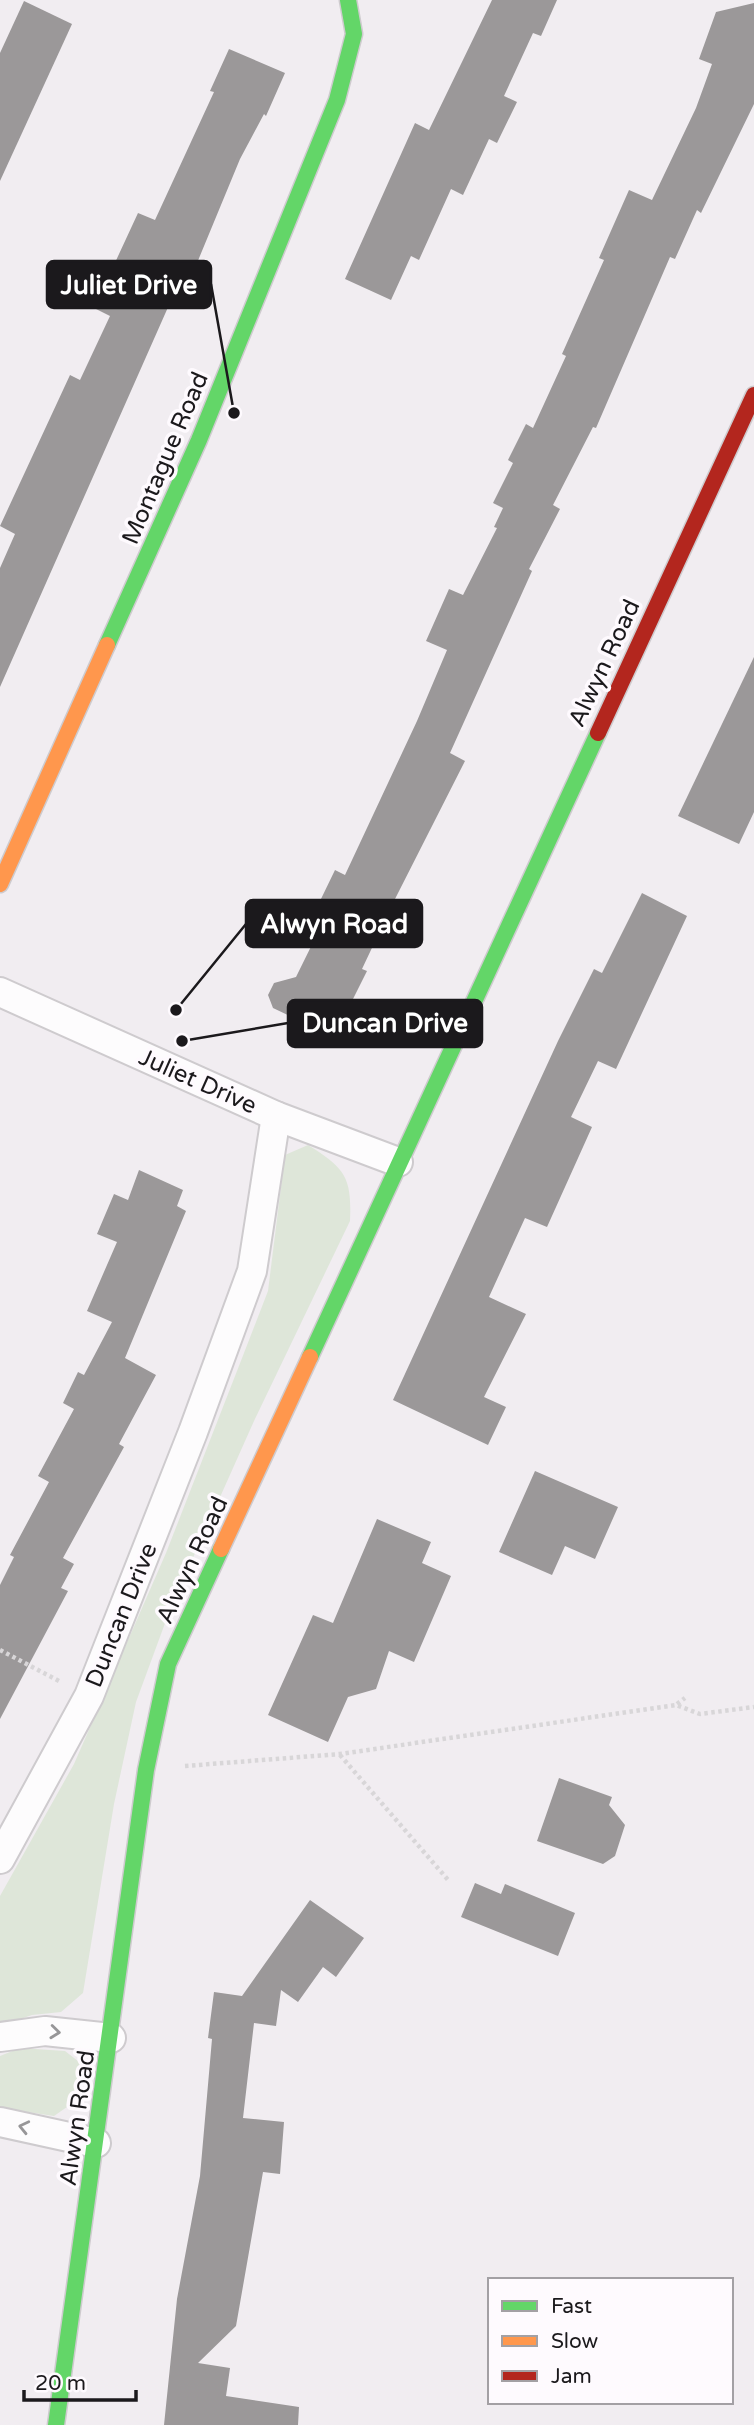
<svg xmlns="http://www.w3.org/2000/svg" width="754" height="2425" viewBox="0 0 754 2425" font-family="'Varela Round',sans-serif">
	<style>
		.green { fill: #dee6d9 }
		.building { fill: #9b9899 }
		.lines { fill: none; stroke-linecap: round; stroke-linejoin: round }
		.street-casing { stroke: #cecbce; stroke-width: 32 }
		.fast-casing { stroke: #cecbce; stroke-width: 19 }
		.slow-casing { stroke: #cecbce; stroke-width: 19 }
		.jam-casing { stroke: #cecbce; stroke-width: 19 }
		.path { stroke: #d8d6d8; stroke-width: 4.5; stroke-dasharray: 3.5 3.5; stroke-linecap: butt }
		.street { stroke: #fdfcfd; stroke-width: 28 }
		.fast { stroke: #63d668; stroke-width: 16 }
		.slow { stroke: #ff974d; stroke-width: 16 }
		.jam { stroke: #b3261e; stroke-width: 16 }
		.oneway { stroke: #979698 }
		.labels { text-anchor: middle; stroke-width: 7; stroke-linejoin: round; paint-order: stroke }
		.street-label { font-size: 24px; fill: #1b191c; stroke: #fefafe }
		.leader { fill: none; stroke: #1b191c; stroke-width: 2.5 }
		.callout-dot { fill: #1b191c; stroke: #fefafe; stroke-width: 2.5 }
		.callout { fill: #1b191c; stroke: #1b191c; stroke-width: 2.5 }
		.callout-label { font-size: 26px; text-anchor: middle; font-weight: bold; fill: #fff }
	</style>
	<rect width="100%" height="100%" fill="#f1edf1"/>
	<g class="green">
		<path d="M308 1145C345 1168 352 1177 350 1221L254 1421 171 1607 136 1702 114 1804 83 1993 61 2012 32 2015 0 2026V1896L74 1764 166 1553 237 1371 268 1291 285 1155Z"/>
		<polygon points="20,2048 65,2051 83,2065 77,2100 54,2116 0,2108 0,2056"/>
	</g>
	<g class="building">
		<polygon points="492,0 557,0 541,36 533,33 504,96 517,102 497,143 489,139 463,195 451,189 419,260 411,256 391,300 345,279 415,123 429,130"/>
		<polygon points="24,1 72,24 0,181 0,53"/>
		<polygon points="754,3 754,104 701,213 697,210 675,259 670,257 596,428 593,427 553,505 560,509 529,569 532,571 450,753 465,761 395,899 362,969 367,971 334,1037 273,1008 268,995 274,983 296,977 331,906 320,901 335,870 345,875 417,721 447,650 426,641 449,589 463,595 497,528 494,527 503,508 493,503 513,463 508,460 526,424 533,428 566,356 562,354 604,260 599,258 629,190 652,200 696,108 712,64 699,59 716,12"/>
		<polygon points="229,49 285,73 266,116 264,114 240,159 178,309 169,305 0,687 0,568 15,534 0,526 70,375 80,380 110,316 94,308 138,213 155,220 214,92 210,91"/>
		<polygon points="754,657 754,812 739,844 678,816"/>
		<polygon points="642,893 687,916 616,1069 598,1061 571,1117 592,1127 547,1227 525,1218 489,1297 526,1314 484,1397 506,1407 488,1445 393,1400 558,1041 594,969 602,973"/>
		<polygon points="139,1170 183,1190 177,1206 186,1211 125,1358 156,1375 119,1444 124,1447 63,1558 74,1564 61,1588 68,1591 0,1719 0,1585 14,1557 10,1555 49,1482 38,1476 74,1409 63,1403 78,1372 84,1375 112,1322 87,1311 117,1242 97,1234 114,1194 128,1200"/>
		<polygon points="535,1471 618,1507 595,1559 565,1546 552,1575 499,1552"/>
		<polygon points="377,1519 431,1542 422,1563 451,1576 414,1662 389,1651 376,1689 348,1697 328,1742 268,1715 313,1615 333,1623"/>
		<polygon points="559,1778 612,1797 609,1805 625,1825 615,1856 603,1864 537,1841"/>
		<polygon points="475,1883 501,1894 505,1884 575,1913 558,1956 461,1917"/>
		<polygon points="310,1900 364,1938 336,1977 323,1967 298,2002 281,1990 276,2026 254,2023 243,2118 284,2122 280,2174 263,2172 236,2326 198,2363 230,2368 226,2396 299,2407 298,2425 164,2425 177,2299 200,2176 212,2039 208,2038 214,1992 242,1996"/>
	</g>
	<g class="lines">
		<defs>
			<g id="street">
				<polyline points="0,992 276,1116 398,1162"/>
				<polyline points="0,1859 89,1696 193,1432 252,1271 276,1116"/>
				<polyline points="0,2037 45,2031 111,2038"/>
				<polyline points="0,2122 96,2143"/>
			</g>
			<g id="fast">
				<polyline points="107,645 199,440 337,100 354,34 348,0"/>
				<polyline points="310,1357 598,733"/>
				<polyline points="56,2425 146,1770 168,1664 221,1549"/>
			</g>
			<g id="slow">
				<polyline points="0,884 107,645"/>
				<polyline points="221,1549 310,1357"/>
			</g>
			<polyline id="jam" points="598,733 754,395"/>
		</defs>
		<use href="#street" class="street-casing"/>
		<use href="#fast" class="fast-casing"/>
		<use href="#slow" class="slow-casing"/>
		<use href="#jam" class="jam-casing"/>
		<g class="path">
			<polyline points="0,1650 61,1682"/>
			<polyline points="677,1704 685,1698"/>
			<polyline points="340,1755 449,1881"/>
			<polyline points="185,1766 340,1754 676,1705 700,1714 754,1707"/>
		</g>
		<use href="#street" class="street"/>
		<use href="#fast" class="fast"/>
		<use href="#slow" class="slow"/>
		<use href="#jam" class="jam"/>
	</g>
	<defs><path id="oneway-chevron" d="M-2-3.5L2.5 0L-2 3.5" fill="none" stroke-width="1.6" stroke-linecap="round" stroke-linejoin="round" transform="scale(1.75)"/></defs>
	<g class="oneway">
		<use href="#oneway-chevron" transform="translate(55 2032) rotate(6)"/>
		<use href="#oneway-chevron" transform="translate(24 2127) rotate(-167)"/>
	</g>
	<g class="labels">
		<g class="street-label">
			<text transform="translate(165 458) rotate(-67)" y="8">Montague Road</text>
			<text transform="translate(604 663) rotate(-65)" y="8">Alwyn Road</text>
			<text transform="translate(198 1081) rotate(24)" y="8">Juliet Drive</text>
			<text transform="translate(192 1560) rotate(-65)" y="8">Alwyn Road</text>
			<text transform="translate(121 1615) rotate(-68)" y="8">Duncan Drive</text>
			<text transform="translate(77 2118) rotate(-82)" y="8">Alwyn Road</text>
		</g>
	</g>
	<path class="leader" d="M234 413L211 284M176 1010L246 924M182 1041L288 1023"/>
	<g class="callout-dot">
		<circle cx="234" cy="413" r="7"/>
		<circle cx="176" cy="1010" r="7"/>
		<circle cx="182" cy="1041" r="7"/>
	</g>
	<g class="callout">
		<rect x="47" y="261" width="164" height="47" rx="7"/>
		<rect x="246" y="900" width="176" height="47" rx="7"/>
		<rect x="288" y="1000" width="194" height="47" rx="7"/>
	</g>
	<g class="callout-label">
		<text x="129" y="294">Juliet Drive</text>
		<text x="334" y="933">Alwyn Road</text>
		<text x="385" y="1032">Duncan Drive</text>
	</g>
	<rect x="488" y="2278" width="245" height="126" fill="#fefafe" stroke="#a3a0a4" stroke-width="2"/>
	<rect x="502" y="2301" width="35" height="10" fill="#63d668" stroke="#a3a0a4" stroke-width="2"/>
	<text x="551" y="2313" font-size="21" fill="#1b191c">Fast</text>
	<rect x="502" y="2336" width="35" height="10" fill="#ff974d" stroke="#a3a0a4" stroke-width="2"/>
	<text x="551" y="2348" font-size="21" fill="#1b191c">Slow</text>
	<rect x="502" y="2371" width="35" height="10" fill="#b3261e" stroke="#a3a0a4" stroke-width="2"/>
	<text x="551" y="2383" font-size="21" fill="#1b191c">Jam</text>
	<path d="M24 2390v10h112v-10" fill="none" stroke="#1b191c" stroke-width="3.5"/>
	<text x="35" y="2390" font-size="21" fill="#1b191c" stroke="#fefafe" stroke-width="5" paint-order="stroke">20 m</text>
</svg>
